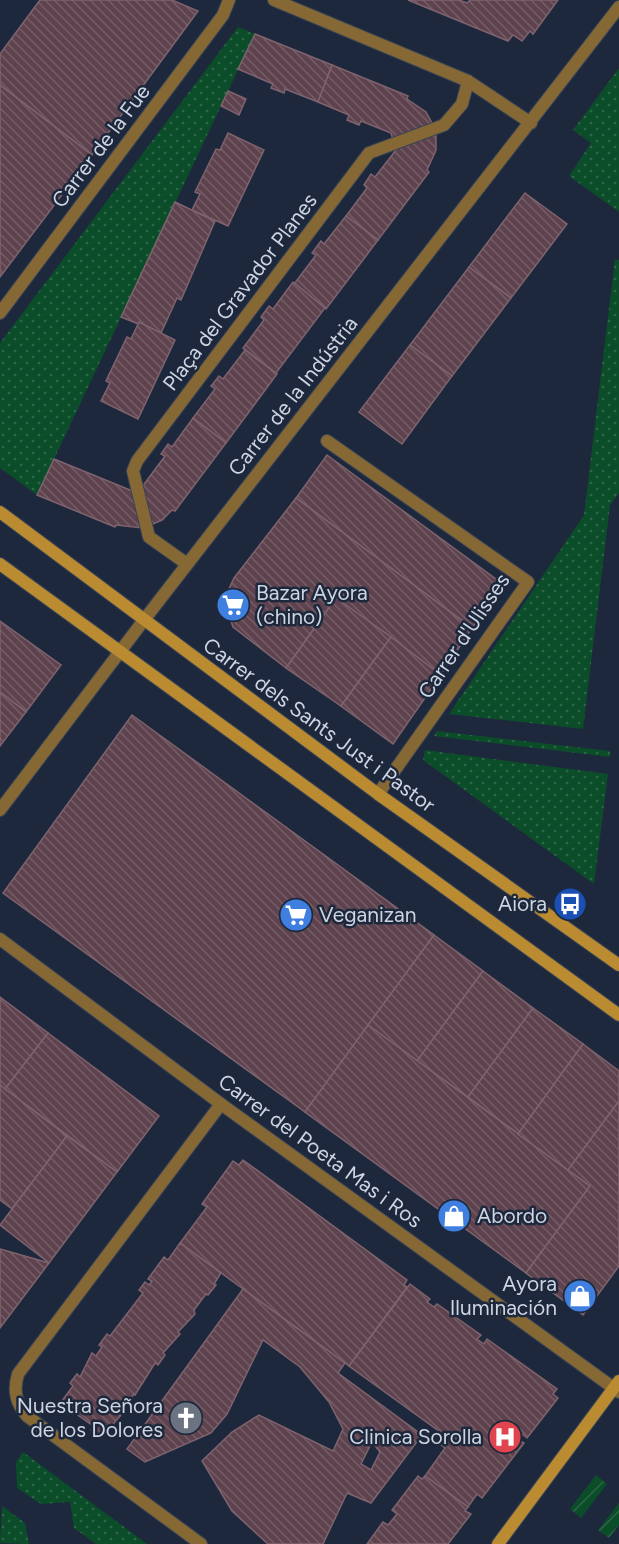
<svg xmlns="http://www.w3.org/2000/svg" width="619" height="1544" viewBox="0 0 619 1544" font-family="Figtree,sans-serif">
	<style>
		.grass { fill: url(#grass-dots) }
		.garden { fill: url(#garden-furrows) }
		.building { fill: url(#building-back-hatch); stroke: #7f636e; stroke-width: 1.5; fill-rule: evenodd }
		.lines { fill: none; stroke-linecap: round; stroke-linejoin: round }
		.street-casing { stroke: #394457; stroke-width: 14 }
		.secondary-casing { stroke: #394457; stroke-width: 14 }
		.street { stroke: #856834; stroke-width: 12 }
		.secondary { stroke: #ba8b30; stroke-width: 12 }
		.labels { text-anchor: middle; stroke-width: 5; stroke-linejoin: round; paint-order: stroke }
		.street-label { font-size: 21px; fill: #cdd5e2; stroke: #1d283c }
		.poi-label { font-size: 21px; fill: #cdd5e2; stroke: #1d283c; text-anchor: end }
	</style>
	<defs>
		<pattern id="grass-dots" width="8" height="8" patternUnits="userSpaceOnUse" patternTransform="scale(1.5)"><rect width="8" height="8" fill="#0b4d29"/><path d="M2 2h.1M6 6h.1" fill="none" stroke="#2d6648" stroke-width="1.8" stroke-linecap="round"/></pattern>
		<pattern id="garden-furrows" width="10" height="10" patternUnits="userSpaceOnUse" patternTransform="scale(1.5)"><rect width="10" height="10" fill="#0b4d29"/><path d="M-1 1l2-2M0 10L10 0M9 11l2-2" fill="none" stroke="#2d6648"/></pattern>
		<pattern id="building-back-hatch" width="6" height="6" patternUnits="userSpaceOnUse" patternTransform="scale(1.5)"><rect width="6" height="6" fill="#5e434e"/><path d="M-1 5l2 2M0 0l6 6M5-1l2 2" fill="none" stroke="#745d67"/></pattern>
	</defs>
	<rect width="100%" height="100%" fill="#1d283c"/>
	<g class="grass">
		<polygon points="238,27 255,34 37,495 0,468 0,343"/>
		<polygon points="619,68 619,212 569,176 591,143 573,130"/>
		<polygon points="615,259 619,260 619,493 610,505 583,729 449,714 584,515"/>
		<polygon points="437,731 610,751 610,757 434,736"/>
		<polygon points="425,750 608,774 594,884 423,760"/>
		<polygon points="23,1452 147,1544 96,1544 74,1528 70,1502 41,1504 17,1488 16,1462"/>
		<polygon points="2,1506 25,1523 29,1544 0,1543"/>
	</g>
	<g class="garden">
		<polygon points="596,1475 607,1484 581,1518 570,1509"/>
		<polygon points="619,1503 619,1525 609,1538 598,1530"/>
	</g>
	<g class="building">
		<polygon points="40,0 172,0 198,11 92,155 0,85 0,54"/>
		<polygon points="408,0 459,0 467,3 470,0 558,0 533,34 530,31 522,41 513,35 508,41"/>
		<polygon points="255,34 332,65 318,102 285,89 284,93 271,88 273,84 238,69"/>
		<polygon points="332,65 408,96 407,99 426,112 433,125 394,143 391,133 361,121 359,125 347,120 349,115 318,102"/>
		<polygon points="0,85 92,155 0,277"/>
		<polygon points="228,91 246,99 239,115 221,106"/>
		<polygon points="228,133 264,150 228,226 192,210 200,194 195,192 216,149 220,150"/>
		<polygon points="436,134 436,150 427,170 429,172 378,240 346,216 367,188 364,185 371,174 375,177 396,150 394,143"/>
		<polygon points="525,193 567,224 511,298 469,267"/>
		<polygon points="175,202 215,221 181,300 177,298 161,333 121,317"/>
		<polygon points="346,216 378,240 326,309 294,284 316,255 312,253 321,241 324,244"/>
		<polygon points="469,267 511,298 452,376 410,345"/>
		<polygon points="293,282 325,308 276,373 243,348 264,320 261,317 269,306 273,309"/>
		<polygon points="139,322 175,340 138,419 101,401 110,383 106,381 127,337 131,339"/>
		<polygon points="410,345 452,376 402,444 359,412"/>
		<polygon points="245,350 277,374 226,443 193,418 215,389 211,386 219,376 223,379"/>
		<polygon points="193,418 226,443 175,511 172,510 162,520 146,527 142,487 165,456 161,454 168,444 172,447"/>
		<polygon points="327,455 504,585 472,628 296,498"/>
		<polygon points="54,459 130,490 137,488 142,528 116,525 115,527 37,495"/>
		<polygon points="296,498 472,628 441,675 336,598 286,668 233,627 225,604 227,593 234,578"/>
		<polygon points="336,598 391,637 341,706 286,668"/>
		<polygon points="0,621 61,665 26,712 0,692"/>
		<polygon points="391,637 441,675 393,744 341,706"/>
		<polygon points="0,692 26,712 0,746"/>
		<polygon points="132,715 434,935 305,1112 3,893"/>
		<polygon points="434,935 483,971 417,1061 368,1025"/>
		<polygon points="483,971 533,1008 468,1097 417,1061"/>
		<polygon points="0,997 48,1033 5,1089 0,1085"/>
		<polygon points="533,1008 583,1044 518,1134 468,1097"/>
		<polygon points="368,1025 590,1186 526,1273 305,1112"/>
		<polygon points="48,1033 159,1116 117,1172 5,1089"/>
		<polygon points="583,1044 619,1071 619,1101 568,1170 518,1134"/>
		<polygon points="0,1085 67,1136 12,1209 0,1200"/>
		<polygon points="619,1101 619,1266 583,1315 526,1273 590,1186 568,1170"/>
		<polygon points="67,1136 117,1172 49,1263 0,1225"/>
		<polygon points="243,1160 407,1280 404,1285 407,1287 349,1366 180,1243 207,1207 202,1204 233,1161 239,1165"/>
		<polygon points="180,1243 221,1273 214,1284 216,1285 208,1295 206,1294 194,1310 195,1314 178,1332 180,1334 163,1353 165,1355 158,1365 155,1363 135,1395 134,1394 119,1414 121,1415 102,1437 91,1430 93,1426 72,1411 69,1414 58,1406 73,1386 70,1383 77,1374 80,1377 92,1353 96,1356 102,1347 99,1345 107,1334 110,1336 143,1293 139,1290 145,1282 149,1285 152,1281 148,1279 164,1257 168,1260"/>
		<polygon points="0,1249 49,1263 0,1328"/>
		<polygon points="410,1284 430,1299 427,1302 434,1307 437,1304 481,1335 477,1339 484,1344 487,1339 557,1389 553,1394 558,1398 527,1438 522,1434 518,1440 524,1443 482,1498 477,1494 468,1507 425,1476 445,1448 441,1445 447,1437 349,1366"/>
		<path d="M243 1289 345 1363 338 1373 422 1435 371 1503 347 1493 323 1544H268L232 1511 202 1461 232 1432 259 1415 333 1451 343 1429 329 1402 300 1367 263 1340 227 1414 211 1433 145 1462 127 1449ZM372 1442 380 1452 371 1470 361 1464Z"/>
		<polygon points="418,1476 422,1479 425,1476 468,1507 465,1511 471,1514 448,1544 367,1544 383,1522 388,1525 397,1514 392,1510"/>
	</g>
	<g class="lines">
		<defs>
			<g id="street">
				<polyline points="274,0 468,81 531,123"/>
				<polyline points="0,313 223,15 229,0"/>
				<polyline points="327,441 528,582 378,794"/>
				<polyline points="187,564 149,537 133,471 137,461 369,153 444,125 462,104 468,81"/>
				<polyline points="0,810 144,620 619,7"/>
				<polyline points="0,939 221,1104 619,1392"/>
				<path d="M201 1544 27 1416C16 1403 13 1391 18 1374L221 1104"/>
			</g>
			<g id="secondary">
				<polyline points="0,512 378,794 619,965"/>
				<polyline points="0,564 619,1015"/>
				<polyline points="498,1544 619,1381"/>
			</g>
		</defs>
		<use href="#street" class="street-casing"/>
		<use href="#secondary" class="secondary-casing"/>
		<use href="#street" class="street"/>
		<use href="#secondary" class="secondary"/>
	</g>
	<defs>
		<symbol id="supermarket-disc" viewBox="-11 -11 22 22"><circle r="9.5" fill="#3f7fe0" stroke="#1d283c"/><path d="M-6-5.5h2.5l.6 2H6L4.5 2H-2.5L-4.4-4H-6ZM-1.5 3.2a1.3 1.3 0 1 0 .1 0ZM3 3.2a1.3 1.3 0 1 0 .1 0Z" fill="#fff"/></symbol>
		<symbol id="bus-disc" viewBox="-11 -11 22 22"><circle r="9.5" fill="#1a4fb4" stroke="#1d283c"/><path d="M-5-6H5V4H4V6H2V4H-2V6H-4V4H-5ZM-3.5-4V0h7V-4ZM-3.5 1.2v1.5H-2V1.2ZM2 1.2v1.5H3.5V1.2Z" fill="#fff"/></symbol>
		<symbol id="shop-disc" viewBox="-11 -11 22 22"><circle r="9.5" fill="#3f7fe0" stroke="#1d283c"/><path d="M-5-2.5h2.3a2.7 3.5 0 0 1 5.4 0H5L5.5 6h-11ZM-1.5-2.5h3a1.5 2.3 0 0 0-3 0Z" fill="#fff"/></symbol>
		<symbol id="church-disc" viewBox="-11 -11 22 22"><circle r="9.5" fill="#6b7280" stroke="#1d283c"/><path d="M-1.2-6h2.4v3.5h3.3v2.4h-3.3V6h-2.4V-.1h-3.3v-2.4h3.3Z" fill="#fff"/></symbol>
		<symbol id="hospital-disc" viewBox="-11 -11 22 22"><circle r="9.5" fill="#e0444e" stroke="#1d283c"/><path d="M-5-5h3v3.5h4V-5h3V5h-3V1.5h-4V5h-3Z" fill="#fff"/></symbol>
	</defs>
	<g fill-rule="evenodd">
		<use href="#supermarket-disc" x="214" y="586" width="38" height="38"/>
		<use href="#bus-disc" x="551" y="885" width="38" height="38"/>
		<use href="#supermarket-disc" x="277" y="896" width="38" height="38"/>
		<use href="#shop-disc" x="435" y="1197" width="38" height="38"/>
		<use href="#shop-disc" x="561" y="1277" width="38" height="38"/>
		<use href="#church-disc" x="167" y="1399" width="38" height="38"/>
		<use href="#hospital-disc" x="486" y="1418" width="38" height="38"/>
	</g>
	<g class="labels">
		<g class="street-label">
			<text transform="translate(101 146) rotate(-53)" y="7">Carrer de la Fue</text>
			<text transform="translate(240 292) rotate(-53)" y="7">Plaça del Gravador Planes</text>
			<text transform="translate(293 396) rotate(-52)" y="7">Carrer de la Indústria</text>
			<text transform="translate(464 636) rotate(-56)" y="7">Carrer d'Ulisses</text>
			<text transform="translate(319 725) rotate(36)" y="7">Carrer dels Sants Just i Pastor</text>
			<text transform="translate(320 1151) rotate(36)" y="7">Carrer del Poeta Mas i Ros</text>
		</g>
		<g class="poi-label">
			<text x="256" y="600" text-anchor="start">Bazar Ayora<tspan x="256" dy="24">(chino)</tspan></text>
			<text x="547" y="911">Aiora</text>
			<text x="319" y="922" text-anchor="start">Veganizan</text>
			<text x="477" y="1223" text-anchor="start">Abordo</text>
			<text x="557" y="1291">Ayora<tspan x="557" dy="24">Iluminación</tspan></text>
			<text x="163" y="1413">Nuestra Señora<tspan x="163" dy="24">de los Dolores</tspan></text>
			<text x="482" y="1444">Clinica Sorolla</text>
		</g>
	</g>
</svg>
